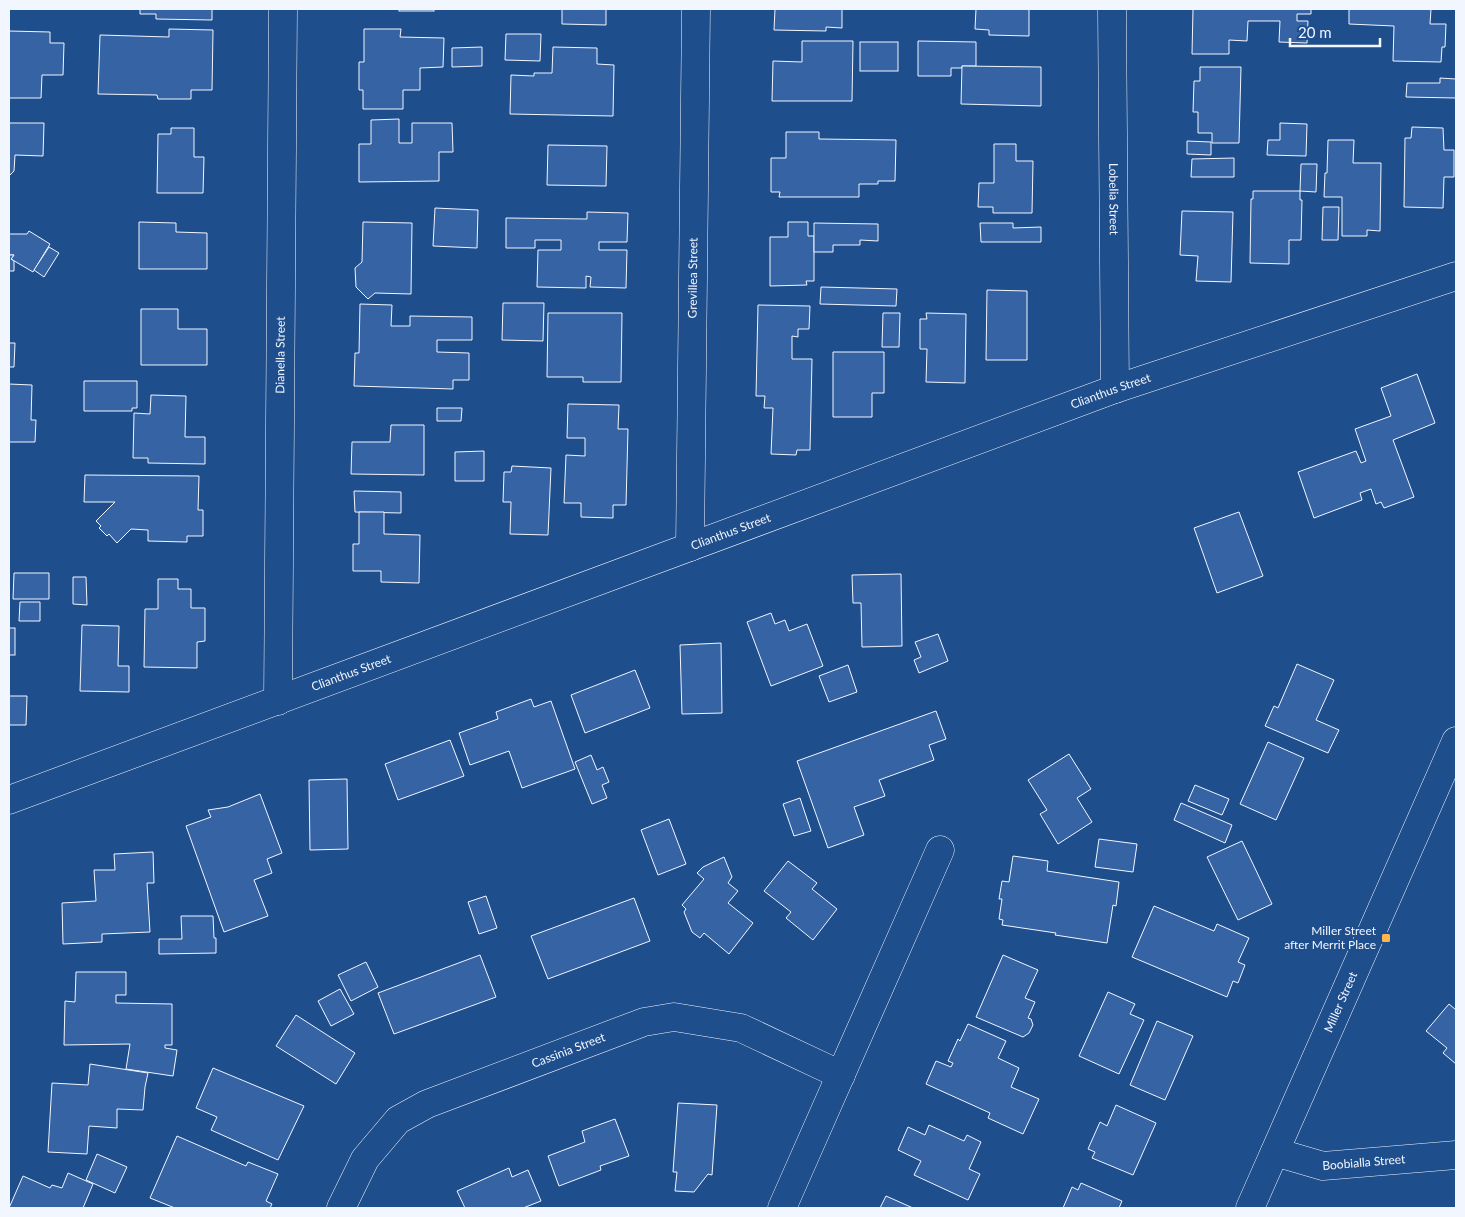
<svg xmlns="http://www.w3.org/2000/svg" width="1465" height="1217" viewBox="0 0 1465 1217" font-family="Lato,sans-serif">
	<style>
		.building { fill: #3563a3; stroke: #f2f6ff }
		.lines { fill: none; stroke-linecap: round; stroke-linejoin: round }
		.minor-casing { stroke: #f2f6ff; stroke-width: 29 }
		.minor { stroke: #1f4e8c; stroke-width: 28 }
		.poi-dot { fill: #ffb74d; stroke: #1f4e8c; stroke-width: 2 }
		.labels { text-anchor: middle; stroke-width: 4; stroke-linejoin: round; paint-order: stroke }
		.street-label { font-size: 12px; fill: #f2f6ff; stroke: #1f4e8c }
		.poi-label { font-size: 12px; fill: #f2f6ff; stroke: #1f4e8c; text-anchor: end }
	</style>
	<rect width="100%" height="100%" fill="#1f4e8c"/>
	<g class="building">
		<polygon points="140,9 212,9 212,20 156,19 156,14 140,14"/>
		<rect x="399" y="9" width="35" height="2"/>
		<polygon points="562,9 606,9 606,25 562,24"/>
		<polygon points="775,9 842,9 842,28 826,27 826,31 774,30"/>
		<polygon points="976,9 1029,9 1029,36 989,35 989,30 975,29"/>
		<polygon points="1193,9 1311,9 1311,14 1297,14 1297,21 1308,21 1307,43 1279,42 1280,21 1248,21 1247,41 1229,40 1229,54 1192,54"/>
		<polygon points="1349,9 1431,9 1430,24 1446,24 1445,47 1442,47 1441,62 1393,61 1394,26 1349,24"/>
		<polygon points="169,29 213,30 212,90 191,90 191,99 158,99 157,95 98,94 100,35 169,37"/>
		<polygon points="364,29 401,29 400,37 444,38 443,67 420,68 420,90 403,90 403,109 363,109 363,90 359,90 359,62 364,62"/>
		<polygon points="9,31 50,32 50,43 64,43 63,75 42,75 41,98 9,98"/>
		<polygon points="506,34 541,34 540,61 505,60"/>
		<polygon points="802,41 853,41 852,101 772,101 773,61 802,62"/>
		<polygon points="918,41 976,42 976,66 962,66 962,68 951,68 951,76 918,76"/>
		<rect x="860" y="42" width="38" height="29"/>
		<polygon points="482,47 482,66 452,67 452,48"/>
		<polygon points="553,47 597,48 597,64 614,65 613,116 510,114 511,75 534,76 534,73 552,73"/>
		<polygon points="962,66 1041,67 1041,106 961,104"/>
		<polygon points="1200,67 1241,67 1239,143 1212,143 1212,133 1198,133 1198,112 1193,112 1194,81 1200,81"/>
		<polygon points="1440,78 1456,79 1456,98 1406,97 1407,83 1440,83"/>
		<polygon points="399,119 399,143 412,143 412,123 452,123 453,152 439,152 439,181 359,182 359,144 371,144 371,120"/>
		<polygon points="9,123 44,123 43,156 15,155 14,171 9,176"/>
		<polygon points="1280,123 1307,124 1306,156 1267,155 1268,140 1280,140"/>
		<polygon points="1412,127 1443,128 1444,150 1454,150 1454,177 1444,177 1443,208 1404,207 1405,138 1411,138"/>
		<polygon points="171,128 194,128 194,157 204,157 203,193 157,193 158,134 171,134"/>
		<polygon points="786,132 819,132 819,139 896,140 895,181 878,181 878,184 859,184 859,197 779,197 780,192 771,192 771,158 786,158"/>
		<polygon points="1328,140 1354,140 1353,163 1381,163 1380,231 1367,230 1367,236 1342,236 1342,197 1324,197 1325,173 1327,173"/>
		<polygon points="1187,141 1211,142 1211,155 1187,154"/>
		<polygon points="994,144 1016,144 1016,161 1033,161 1032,213 993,213 993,207 978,207 979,183 994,183"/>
		<polygon points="548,145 607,146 606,186 547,185"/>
		<polygon points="1234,158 1234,177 1191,177 1192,159"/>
		<polygon points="1301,164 1317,164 1316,192 1300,191"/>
		<polygon points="1253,191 1300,191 1300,200 1302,200 1301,240 1289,240 1289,264 1250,263 1251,199 1253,199"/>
		<polygon points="1323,207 1339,207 1338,240 1322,240"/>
		<polygon points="435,208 478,210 477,248 433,246"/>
		<polygon points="1182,211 1233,212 1231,282 1196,281 1198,256 1180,255"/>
		<polygon points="587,212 628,213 627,242 599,242 599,250 627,250 626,288 590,287 591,277 586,276 586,288 537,287 538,250 561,250 561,240 535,240 535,248 506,248 506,218 587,219"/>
		<polygon points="139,222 176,223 176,232 207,233 207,269 139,269"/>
		<polygon points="363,222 412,223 411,294 375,293 368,299 356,287 355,268 362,262"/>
		<polygon points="788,222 808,222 808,236 814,236 814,281 806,281 807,285 770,286 770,237 788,237"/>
		<polygon points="814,223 878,224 878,241 860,240 860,245 833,245 833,252 814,252"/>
		<polygon points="980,223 1013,223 1013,228 1041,227 1041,242 981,242"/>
		<polygon points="29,231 50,244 33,272 11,259 14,255 9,255 9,234 27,234"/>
		<polygon points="49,247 59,253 44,277 34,270"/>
		<polygon points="9,255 14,255 11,259 14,261 14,271 9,271"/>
		<polygon points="821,287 897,289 896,306 820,304"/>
		<polygon points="987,290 1027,291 1027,360 986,360"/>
		<polygon points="503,303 544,303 543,341 502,340"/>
		<polygon points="360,304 392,305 391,326 410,326 410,316 472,317 472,340 437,340 437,352 469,353 469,380 453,380 453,389 354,386 355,353 359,353"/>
		<polygon points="758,305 810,306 809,329 798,329 798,337 792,336 792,359 812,359 810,450 797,450 796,455 771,454 773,408 764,408 765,396 756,396"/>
		<polygon points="141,309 178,309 178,329 207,329 207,365 141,365"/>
		<polygon points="548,313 622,313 621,382 583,382 583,377 547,377"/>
		<polygon points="883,313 900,313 899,347 882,347"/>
		<polygon points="926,313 966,314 965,383 926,382 927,349 920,349 920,319 927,319"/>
		<polygon points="9,343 15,343 14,367 9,367"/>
		<polygon points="833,352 884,352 884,393 872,393 872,417 833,417"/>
		<polygon points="1417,374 1435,423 1393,440 1414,497 1384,508 1381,502 1376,504 1371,489 1360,493 1362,500 1314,518 1298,472 1356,451 1361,463 1366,461 1355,429 1391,416 1381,388"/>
		<polygon points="84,381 137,381 137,408 132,408 132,411 84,411"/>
		<polygon points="9,384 32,385 31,420 36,420 35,442 9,442"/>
		<polygon points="151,395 186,396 185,437 205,437 205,464 148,463 148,458 133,458 134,413 150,414"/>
		<polygon points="568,404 619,405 618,429 628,429 626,505 613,505 613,518 581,517 581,503 564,503 566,455 585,456 585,438 567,438"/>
		<polygon points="437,408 462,408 461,421 437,421"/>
		<polygon points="391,425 424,425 424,475 351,474 352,442 390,442"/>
		<polygon points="484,451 484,481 455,481 455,452"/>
		<polygon points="512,466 551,468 548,535 510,534 511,502 503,502 504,472 511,472"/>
		<polygon points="85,475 199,476 198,510 203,510 203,536 187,536 187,542 148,541 148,530 131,529 117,543 109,534 107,536 99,528 101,526 96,521 115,502 84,502"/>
		<polygon points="354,491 401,492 401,513 355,512"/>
		<polygon points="359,512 384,512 384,534 420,535 419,583 381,582 381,571 353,571 353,544 359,544"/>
		<polygon points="1239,512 1263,576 1217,593 1194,528"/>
		<polygon points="14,573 49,573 49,599 13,599"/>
		<polygon points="901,574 902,646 862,647 861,603 853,603 852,575"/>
		<polygon points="73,577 86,577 87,605 73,604"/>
		<polygon points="158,579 178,579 178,589 191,589 191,608 205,608 205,641 197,642 197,668 144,667 145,609 158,609"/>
		<polygon points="20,602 40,602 40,621 19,621"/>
		<polygon points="771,613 775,624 785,620 789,631 807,624 823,666 771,686 747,622"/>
		<polygon points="82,625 119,626 118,666 129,666 129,692 80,691"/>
		<rect x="9" y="628" width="6" height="27"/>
		<polygon points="938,634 948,661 919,673 914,660 921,657 915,642"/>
		<polygon points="721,643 722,713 682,714 680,645"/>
		<polygon points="1297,664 1334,680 1316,720 1339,730 1328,753 1265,726 1274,706 1278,708"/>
		<polygon points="848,665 857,692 829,702 819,676"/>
		<polygon points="635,670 650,708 585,733 571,695"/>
		<polygon points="9,696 27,696 26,725 9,725"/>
		<polygon points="531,699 534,707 551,701 575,769 522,788 509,751 470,765 459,733 498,719 496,712"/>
		<polygon points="936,711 946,739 929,745 934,760 879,780 885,796 854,807 864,835 828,848 797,761"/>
		<polygon points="450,740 464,776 398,800 385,764"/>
		<polygon points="1268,742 1304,758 1276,820 1240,804"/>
		<polygon points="1069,754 1091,789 1077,798 1092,822 1058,844 1040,814 1047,810 1028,780"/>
		<polygon points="591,755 597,770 603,767 609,782 602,785 607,798 592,804 575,762"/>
		<polygon points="347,779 348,849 310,850 309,780"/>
		<polygon points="1195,785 1229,799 1222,815 1188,801"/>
		<polygon points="260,794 282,853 267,859 272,873 254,880 268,916 224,932 186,826 211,817 208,810 228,807"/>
		<polygon points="800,798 811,831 794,836 783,804"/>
		<polygon points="1181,803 1232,825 1225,843 1174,820"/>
		<polygon points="669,819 686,864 658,875 641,830"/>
		<polygon points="1099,839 1137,844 1133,872 1095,867"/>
		<polygon points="1242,841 1272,904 1238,920 1207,857"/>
		<polygon points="153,852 154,883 147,883 150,932 102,934 102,942 63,944 62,903 96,901 94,870 115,870 114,854"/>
		<polygon points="1013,856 1048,861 1047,871 1119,882 1116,906 1113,905 1107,943 1055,935 1056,933 1002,925 1003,920 999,919 1002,899 999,899 1002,881 1009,882"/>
		<polygon points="724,857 732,877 728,883 738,891 728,903 753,923 729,954 704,933 700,938 692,932 684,912 686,909 682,905 704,879 697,873 703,867"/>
		<polygon points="788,861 817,883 812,889 837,909 813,940 786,918 791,912 764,891"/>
		<polygon points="486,896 497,928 479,934 468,902"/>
		<polygon points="634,898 650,941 548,979 531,936"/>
		<polygon points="1154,906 1214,931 1217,924 1249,938 1238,962 1245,965 1238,983 1233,981 1227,997 1132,957"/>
		<polygon points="181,916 213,916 214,938 216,938 216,953 159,954 159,939 182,939"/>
		<polygon points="480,955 496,997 394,1034 378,993"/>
		<polygon points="1003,955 1038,970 1025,998 1035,1002 1028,1018 1031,1019 1033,1025 1029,1033 1023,1037 976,1017"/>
		<polygon points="366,962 378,987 351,1001 338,975"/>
		<polygon points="76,972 126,972 126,995 116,995 116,1003 172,1004 172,1045 165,1045 165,1048 177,1050 173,1076 126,1069 130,1044 64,1045 65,1001 75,1002"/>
		<polygon points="340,989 354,1014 331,1026 318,1001"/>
		<polygon points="1108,992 1135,1004 1130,1014 1144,1020 1119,1074 1079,1056"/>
		<polygon points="1449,1004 1456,1010 1456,1064 1443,1053 1447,1048 1426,1031"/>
		<polygon points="296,1015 355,1053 336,1084 276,1046"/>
		<polygon points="1157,1021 1193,1036 1165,1100 1130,1085"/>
		<polygon points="968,1024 1006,1041 998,1058 1019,1068 1011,1087 1039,1099 1023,1134 988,1118 990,1113 926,1084 936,1061 951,1067 953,1063 948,1061 958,1039 960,1041"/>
		<polygon points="90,1064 148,1073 145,1087 143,1110 117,1109 117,1128 89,1126 87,1154 48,1152 52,1083 88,1085"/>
		<polygon points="213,1068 304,1106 278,1160 211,1130 217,1117 196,1108"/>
		<polygon points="678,1103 717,1105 712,1175 708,1174 694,1192 675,1191 677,1172 673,1172"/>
		<polygon points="1116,1105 1156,1123 1133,1175 1092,1158 1095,1152 1088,1149 1100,1122 1107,1126"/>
		<polygon points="615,1119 629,1156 600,1166 601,1170 559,1186 548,1156 585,1142 582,1131"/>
		<polygon points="929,1125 964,1141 967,1135 981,1142 969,1169 980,1174 968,1200 914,1175 921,1161 898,1150 908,1127 925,1135"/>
		<polygon points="177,1136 246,1166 248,1162 278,1174 266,1201 272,1204 270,1208 175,1208 150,1198"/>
		<polygon points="97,1154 127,1167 115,1193 86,1180"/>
		<polygon points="509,1168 512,1177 528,1170 541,1201 523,1208 465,1208 457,1191"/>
		<polygon points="68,1173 93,1184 83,1208 9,1208 23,1176 50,1188 52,1185 62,1188"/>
		<polygon points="1081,1183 1122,1201 1119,1208 1063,1208 1072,1187 1078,1190"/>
		<polygon points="886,1196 913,1208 880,1208"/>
	</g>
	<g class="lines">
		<defs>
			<g id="minor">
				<path id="s1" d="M1112 9 1115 389"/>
				<path id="s2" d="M690 547 696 9"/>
				<path id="s3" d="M278 701 283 9"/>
				<path id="s4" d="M9 800 1115 389 1456 276"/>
				<path id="s5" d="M1275 1152 1323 1166 1456 1155"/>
				<path id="s6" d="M341 1208 365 1159 398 1120 427 1104 644 1022 674 1017 741 1028 841 1075"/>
				<polyline points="782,1208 940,850"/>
				<path id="s7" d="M1250 1208 1456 741"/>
			</g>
		</defs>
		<use href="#minor" class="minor-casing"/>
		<use href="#minor" class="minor"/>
	</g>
	<rect class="poi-dot" x="1381" y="933" width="10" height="10" rx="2.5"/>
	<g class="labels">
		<g class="street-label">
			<text dy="4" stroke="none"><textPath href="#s1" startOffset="190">Lobelia Street</textPath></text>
			<text dy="4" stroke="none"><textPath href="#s2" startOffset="269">Grevillea Street</textPath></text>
			<text dy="4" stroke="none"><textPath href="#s3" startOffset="346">Dianella Street</textPath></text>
			<text dy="4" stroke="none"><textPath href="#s4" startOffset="1175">Clianthus Street</textPath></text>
			<text dy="4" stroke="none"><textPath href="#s4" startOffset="770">Clianthus Street</textPath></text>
			<text dy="4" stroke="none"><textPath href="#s4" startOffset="365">Clianthus Street</textPath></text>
			<text dy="4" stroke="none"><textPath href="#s7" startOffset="225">Miller Street</textPath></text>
			<text dy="4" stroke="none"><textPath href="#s6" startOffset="290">Cassinia Street</textPath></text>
			<text dy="4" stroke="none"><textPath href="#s5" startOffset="91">Boobialla Street</textPath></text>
		</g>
		<g class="poi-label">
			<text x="1376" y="935">Miller Street<tspan x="1376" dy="14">after Merrit Place</tspan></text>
		</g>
	</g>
	<rect width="1465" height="1217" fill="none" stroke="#f2f6ff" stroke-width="20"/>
	<path d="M1290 38v8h90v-8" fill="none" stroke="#f2f6ff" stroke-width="2.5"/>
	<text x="1298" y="38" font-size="15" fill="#f2f6ff" stroke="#1f4e8c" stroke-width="4" paint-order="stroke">20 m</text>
</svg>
